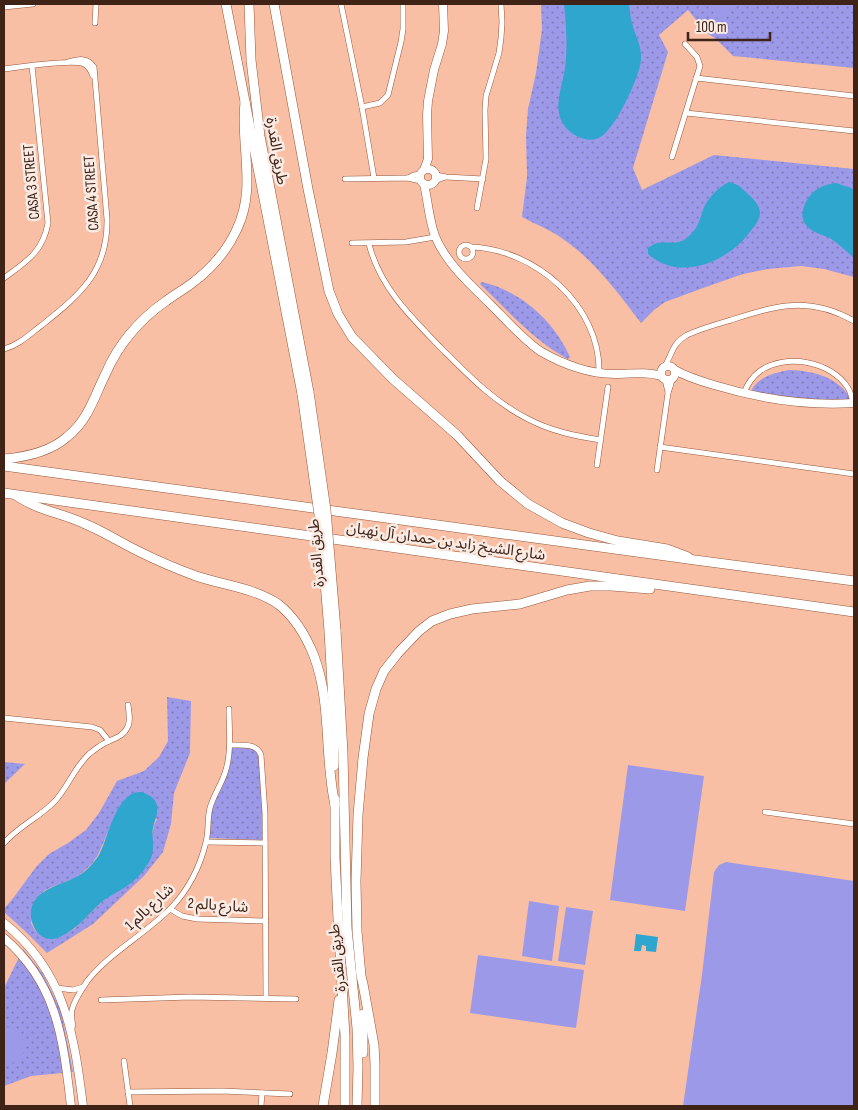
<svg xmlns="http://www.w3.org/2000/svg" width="858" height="1110" viewBox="0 0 858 1110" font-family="'Sofia Sans Condensed','Noto Sans Arabic',sans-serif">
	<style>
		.grass { fill: url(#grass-dots); fill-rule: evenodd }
		.garden { fill: #9c99e8 }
		.water { fill: #2ea6ce }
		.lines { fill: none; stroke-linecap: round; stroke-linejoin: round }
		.street-casing { stroke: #975739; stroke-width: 6 }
		.secondary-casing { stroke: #975739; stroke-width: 9 }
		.primary-casing { stroke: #975739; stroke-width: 10 }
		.street { stroke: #fff; stroke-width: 5 }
		.secondary { stroke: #fff; stroke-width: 8 }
		.primary { stroke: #fff; stroke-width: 9 }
		.primary-bridge-casing { stroke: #975739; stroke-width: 10; stroke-linecap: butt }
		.primary-bridge { stroke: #fff; stroke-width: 9 }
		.labels { text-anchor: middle; stroke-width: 5; stroke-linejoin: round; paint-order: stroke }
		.street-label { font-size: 15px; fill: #3e2316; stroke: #faebe4 }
	</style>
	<defs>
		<pattern id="grass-dots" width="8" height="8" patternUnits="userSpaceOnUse" patternTransform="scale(1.25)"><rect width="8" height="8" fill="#9c99e8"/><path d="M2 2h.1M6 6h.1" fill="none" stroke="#817cbb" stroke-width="1.8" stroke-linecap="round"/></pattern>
	</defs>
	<rect width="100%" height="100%" fill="#f9bfa5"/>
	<g class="grass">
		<path d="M541 4H854V68L733 56 716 39 707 33 688 10 659 35 668 52 633 168 642 190 714 155 854 169V277L824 269 801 266 768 269 743 274 703 288 665 302 654 310 641 323C618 293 595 261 563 239 551 230 535 224 522 217L527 177 526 135 528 109 536 73 542 29Z"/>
		<path d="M482 282C521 291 554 321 570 357L568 359C534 341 508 311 480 284Z"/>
		<path d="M789 370C813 371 837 376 851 399L849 403H828L755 395 752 389C760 376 774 373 789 370Z"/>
		<path d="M167 697 191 701 190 753 174 793 171 824 163 852 144 876 93 924 47 953 26 932 4 912V909L14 897 36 867 49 854 68 843 86 830 99 813 117 781 144 771 159 757 168 741ZM126 798 157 819 154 825 147 866 128 885 106 898 74 929 54 939 41 935 35 930 31 923 35 900 44 891 52 887 76 878 91 865 98 855 114 818Z"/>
		<path d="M230 746C240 747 252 746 259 754L264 840 208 838 210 817Z"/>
		<polygon points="4,762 25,764 4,784"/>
		<polygon points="23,949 43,974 61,1011 73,1072 31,1076 4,1086 4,988"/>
	</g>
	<g class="garden">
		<path d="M713 4H732L724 16 720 19C713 17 712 10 713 4Z"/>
		<polygon points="628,765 704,776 685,911 610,900"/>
		<polygon points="726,862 854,881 854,1106 683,1106 702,975 714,872 719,865"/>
		<polygon points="529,901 559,906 552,961 522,956"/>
		<polygon points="566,907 593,911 585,965 558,961"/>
		<polygon points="478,955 584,970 576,1028 470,1013"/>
		<polygon points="4,1025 28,1041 24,1046 26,1048 18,1061 15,1059 10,1067 4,1063"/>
	</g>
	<g class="water">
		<path d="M564 4H629C630 10 630 17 632 23 636 38 644 49 640 66 636 83 613 135 596 139 589 141 583 139 577 136 570 133 562 125 560 117 555 101 563 84 565 68 568 47 566 25 564 4Z"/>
		<path d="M729 182C738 184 742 188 748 194 753 198 760 206 760 213 760 220 754 227 749 233 734 254 702 271 676 267 666 266 655 260 648 254V248C648 248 654 244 654 244 666 240 677 247 688 237 698 228 699 222 703 210 707 199 718 187 729 182Z"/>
		<path d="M836 183 851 188 854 190V258C846 251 839 244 830 238 823 235 814 233 809 228 799 220 802 209 807 200 814 188 824 185 836 183Z"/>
		<path d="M141 792C159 797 160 808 154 824 150 835 156 846 151 858 147 868 136 880 127 886 120 891 111 895 104 900 92 910 81 925 67 933 63 935 58 938 54 939 34 941 25 914 35 900 45 887 61 885 74 878 84 874 93 864 99 855 108 838 114 801 134 793 136 792 139 792 141 792Z"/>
		<polygon points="636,934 658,937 656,952 646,951 646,946 642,945 641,951 634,951"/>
	</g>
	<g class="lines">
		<defs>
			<g id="street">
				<polyline points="341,4 362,107 374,178"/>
				<polyline points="4,7 33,4"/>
				<polyline points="95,23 96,4"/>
				<path d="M4 69C18 67 74 59 84 64 89 66 91 71 93 76"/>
				<polyline points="696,78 854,96"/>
				<polyline points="362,107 380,103 388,95 401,42 403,29 403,4"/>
				<polyline points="686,113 854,131"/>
				<polyline points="672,157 700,66 697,57 685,44"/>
				<polyline points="436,175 446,177 483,179"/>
				<polyline points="408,178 414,175 420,174"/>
				<polyline points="345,179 407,178 421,181"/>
				<polyline points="435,181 445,177"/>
				<polyline points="477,208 486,159 485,110 486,96 499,53 501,38 502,22 501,4"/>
				<polyline points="352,243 406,242 435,237"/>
				<path d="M369 244C380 288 412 318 442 349 468 375 494 402 528 419 551 431 575 436 601 440"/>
				<circle cx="466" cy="252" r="7"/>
				<path d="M471 247C535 249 601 306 599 373"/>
				<path d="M4 278C26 262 43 252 48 223L32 66"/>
				<path d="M4 349C19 345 30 334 42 325 81 294 108 271 107 219L94 67C87 57 79 59 68 62"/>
				<path d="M665 366C673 352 672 344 687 335 702 328 717 324 731 320 777 305 809 296 854 321"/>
				<polyline points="665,380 668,392"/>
				<path d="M744 393C747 385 752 377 760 371 786 353 831 361 848 388 851 393 852 398 853 403"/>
				<polyline points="660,447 854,474"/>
				<polyline points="597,465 608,387"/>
				<polyline points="657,470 668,393 670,387 672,380"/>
				<polyline points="4,718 92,727 100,730 109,741"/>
				<path d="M230 745C241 745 257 743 261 755L265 814 266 998"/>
				<polyline points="765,812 854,824"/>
				<polyline points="207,842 265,843"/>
				<path d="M4 843C19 826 40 817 55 801 68 787 74 768 89 754 94 750 99 746 105 743 112 739 123 737 127 728 131 722 129 713 128 705"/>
				<polyline points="170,909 182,916 197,919 266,921"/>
				<polyline points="57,988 73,990 83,987"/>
				<polyline points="101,1000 190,997 296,999"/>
				<path d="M71 1032C75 1024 70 1019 72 1010 74 1000 82 989 88 980 111 952 145 934 171 908 188 890 200 867 206 842 209 831 207 819 210 808 213 796 221 785 225 773 232 752 229 731 229 709"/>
				<polyline points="124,1061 130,1106"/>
				<polyline points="128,1092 222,1091 290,1094"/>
				<polyline points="261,1106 262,1093"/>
			</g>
			<g id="secondary">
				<circle cx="428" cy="177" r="8"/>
				<polyline points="424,170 428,159 427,115 428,101 434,70 442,44 444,31 443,4"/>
				<path d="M424 184C428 201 429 220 435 236 446 263 470 284 490 304 506 320 522 338 540 351 552 358 565 364 578 368 590 372 604 374 616 374 631 374 647 371 661 376"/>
				<circle cx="668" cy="373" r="7"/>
				<path d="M675 370C687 377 700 381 714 385 760 399 807 406 854 403"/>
				<path d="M4 923C65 971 74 1034 83 1106"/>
				<path d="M4 938C58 984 63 1040 71 1106"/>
			</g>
			<g id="primary">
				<polyline points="226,4 302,394"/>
				<polyline points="249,4 251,60 260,136 309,392"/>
				<polyline points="274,4 308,189 329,291 338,314 352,337 393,379 457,435 500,481 528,504 562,523 589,533 618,541 667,549 688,557"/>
				<path d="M4 459C26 457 50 452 67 437 89 419 94 397 106 373 112 359 120 346 130 334 140 322 153 310 166 301 174 295 183 290 191 284 210 270 227 251 237 229 257 187 240 145 245 102"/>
				<polyline points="4,466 695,560 854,581"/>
				<polyline points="4,493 854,612"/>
				<path d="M17 496C37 510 61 513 83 523 103 531 121 543 140 552 158 561 177 569 196 576 222 585 255 588 278 604 295 617 306 636 314 656 332 704 324 756 335 805"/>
				<polyline points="336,630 343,753 347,928 357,1028 358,1067 357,1106"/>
				<polyline points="329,631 334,721 334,766"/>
				<polyline points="335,799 335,857 338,919 345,1036 345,1106"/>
				<polyline points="363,1014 363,1053"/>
				<polyline points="323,1106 332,1053 339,1000"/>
				<polyline points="375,1106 375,1064 374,1045 363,984 361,976 357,931 356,881 358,815 363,758 369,714 376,689 384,671 399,652 419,631 432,621 450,614 472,609 520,604 567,590 590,586 611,586 650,589"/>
			</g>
		</defs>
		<use href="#street" class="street-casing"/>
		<use href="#secondary" class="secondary-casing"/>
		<use href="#primary" class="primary-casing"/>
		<use href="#street" class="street"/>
		<use href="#secondary" class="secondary"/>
		<use href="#primary" class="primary"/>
		<defs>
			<g id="primary-bridge">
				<polyline points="309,392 326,510 336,630"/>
				<polyline points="302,394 320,522 329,631"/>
			</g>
		</defs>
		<use href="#primary-bridge" class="primary-bridge-casing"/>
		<use href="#primary-bridge" class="primary-bridge"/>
	</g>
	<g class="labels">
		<g class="street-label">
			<text transform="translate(277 151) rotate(80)" y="5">طريق القدرة</text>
			<text transform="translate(31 182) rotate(-95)" y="5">CASA 3 STREET</text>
			<text transform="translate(91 193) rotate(-94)" y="5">CASA 4 STREET</text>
			<text transform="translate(446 541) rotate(8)" y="5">شارع الشيخ زايد بن حمدان آل نهيان</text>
			<text transform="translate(316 553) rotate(-95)" y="5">طريق القدرة</text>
			<text transform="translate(218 905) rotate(4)" y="5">شارع بالم 2</text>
			<text transform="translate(149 907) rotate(-43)" y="5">شارع بالم 1</text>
			<text transform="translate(337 958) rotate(-96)" y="5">طريق القدرة</text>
		</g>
	</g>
	<rect width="858" height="1110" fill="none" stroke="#3e2316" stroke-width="10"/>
	<path d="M688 32v8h82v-8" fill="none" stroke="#3e2316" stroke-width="2.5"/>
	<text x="696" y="32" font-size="15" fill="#3e2316" stroke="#faebe4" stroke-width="4" paint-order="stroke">100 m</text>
</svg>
